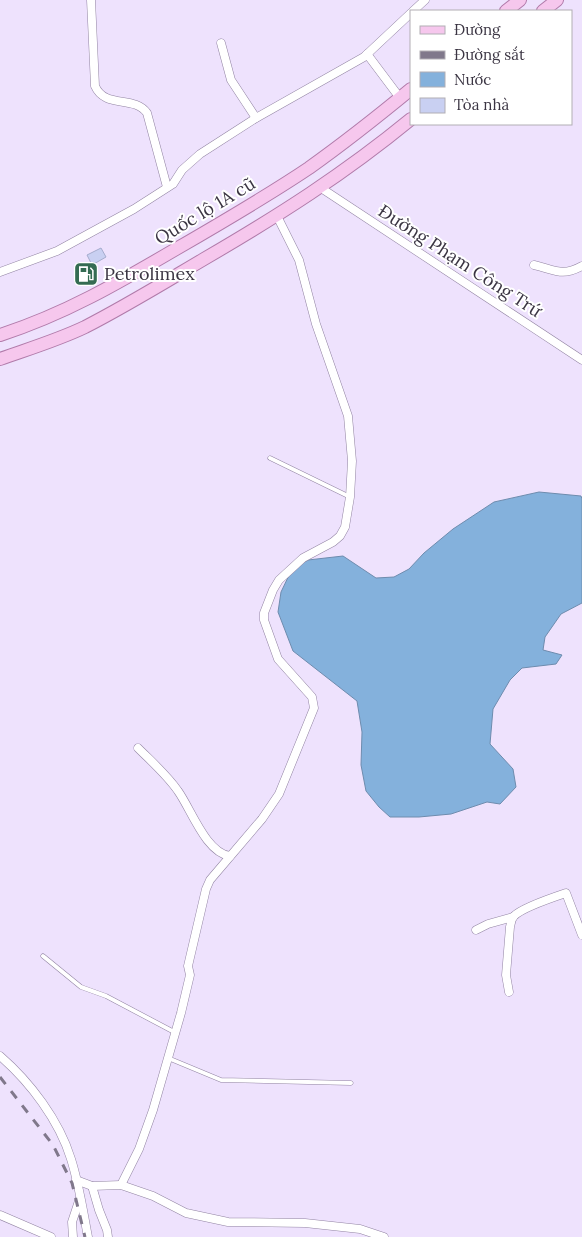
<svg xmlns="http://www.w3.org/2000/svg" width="582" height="1237" viewBox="0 0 582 1237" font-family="Lora,serif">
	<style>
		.water { fill: #84b1dc; stroke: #6e8cae }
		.building { fill: #c9d0f2; stroke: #a5accd }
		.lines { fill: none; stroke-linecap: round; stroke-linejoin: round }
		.service-casing { stroke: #9284a3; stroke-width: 5 }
		.minor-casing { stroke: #9284a3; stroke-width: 9 }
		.primary-casing { stroke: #b17baa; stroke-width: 14 }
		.service { stroke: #fff; stroke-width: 4 }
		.minor { stroke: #fff; stroke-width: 8 }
		.primary { stroke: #f6c7ed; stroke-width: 12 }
		.rail { stroke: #80788b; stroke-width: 3; stroke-dasharray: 9 9; stroke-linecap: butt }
		.labels { text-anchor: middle; stroke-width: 4; stroke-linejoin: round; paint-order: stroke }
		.street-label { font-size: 18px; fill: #3b3543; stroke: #fff }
		.poi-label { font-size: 18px; fill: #3b3543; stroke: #fff; text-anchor: start }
	</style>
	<rect width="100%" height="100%" fill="#eee2fd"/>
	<polygon class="water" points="539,492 581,496 582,499 582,603 561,614 545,637 543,650 562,655 556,664 522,668 510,680 493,709 490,744 513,769 516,787 500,804 487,802 451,814 419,817 390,817 379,807 366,791 361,765 362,732 357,701 293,651 278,612 281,592 292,569 308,560 343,556 376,578 394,577 409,569 424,553 453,529 494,502"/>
	<g class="building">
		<polygon points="101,248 106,257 92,265 87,255"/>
		<polygon points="89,264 96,277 83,284 76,271"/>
	</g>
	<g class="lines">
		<defs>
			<g id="service">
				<polyline points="270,458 350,497"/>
				<polyline points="43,956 81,987 106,996 176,1033"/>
				<polyline points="168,1058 221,1080 351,1083"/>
			</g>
			<g id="minor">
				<path d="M91 0 95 86C105 109 134 95 147 113L167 187"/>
				<polyline points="413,11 425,0"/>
				<polyline points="221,43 231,80 256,118"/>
				<polyline points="367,54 400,98"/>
				<polyline points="321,188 582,360"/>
				<path d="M534 265C555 270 562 277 582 266"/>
				<polyline points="0,272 57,251 134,209 173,184 182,170 200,154 256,118 364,57 411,13"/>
				<path d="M138 748C152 762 167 775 178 791 191 809 206 853 230 856"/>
				<polyline points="476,930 488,924 513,917"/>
				<path d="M509 992 506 975 510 927C511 923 511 919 514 916 522 908 554 897 566 893L582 935"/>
				<path d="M0 1056C30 1082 59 1120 71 1159 79 1184 83 1211 88 1237"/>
				<polyline points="76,1180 92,1186 121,1185 153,1196 186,1213 228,1222 305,1223 360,1229 384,1237"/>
				<polyline points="121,1185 139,1149 153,1110 181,1013 190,975 188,966 206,889 210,880 262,819 279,794 314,708 312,697 278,659 264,620 264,613 273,590 279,580 303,558 333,542 340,536 345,527 350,497 352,461 348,416 316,324 299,260 277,216"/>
				<polyline points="92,1186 99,1210 107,1230 108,1237"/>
				<polyline points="0,1215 51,1237"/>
				<polyline points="73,1237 72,1222 80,1198"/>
			</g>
			<g id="primary">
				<polyline points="506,11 520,0"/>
				<polyline points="543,11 557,0"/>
				<path d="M0 335C65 314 118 283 176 249 221 223 266 197 309 168 344 143 377 117 411 89"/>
				<path d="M0 359C28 349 58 340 85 327 126 306 165 282 204 259 278 216 344 174 411 119"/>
			</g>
		</defs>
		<use href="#service" class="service-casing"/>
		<use href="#minor" class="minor-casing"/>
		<use href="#primary" class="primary-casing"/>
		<use href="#service" class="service"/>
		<use href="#minor" class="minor"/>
		<use href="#primary" class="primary"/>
		<polyline class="rail" points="0,1077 53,1145 72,1183 85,1237"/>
	</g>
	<defs>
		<symbol id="fuel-square" viewBox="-11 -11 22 22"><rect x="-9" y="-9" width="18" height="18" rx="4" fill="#346b52" stroke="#fff"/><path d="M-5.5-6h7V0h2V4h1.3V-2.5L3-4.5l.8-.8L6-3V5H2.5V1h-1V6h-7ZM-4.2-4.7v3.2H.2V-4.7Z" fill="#fff"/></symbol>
	</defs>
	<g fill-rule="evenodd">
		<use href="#fuel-square" x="72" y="260" width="28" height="28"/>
	</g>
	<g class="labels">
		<g class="street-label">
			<text transform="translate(205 211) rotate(-31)" y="6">Quốc lộ 1A cũ</text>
			<text transform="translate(460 261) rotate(33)" y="6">Đường Phạm Công Trứ</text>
		</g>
		<g class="poi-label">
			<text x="104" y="280">Petrolimex</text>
		</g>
	</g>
	<rect x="410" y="10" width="162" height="115" fill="#ffffff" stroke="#b1aeb4"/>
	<rect x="420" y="26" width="25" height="8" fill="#f6c7ed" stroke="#b1aeb4"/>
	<text x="454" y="35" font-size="15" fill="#3b3543">Đường</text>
	<rect x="420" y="51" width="25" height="8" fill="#80788b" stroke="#b1aeb4"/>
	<text x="454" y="60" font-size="15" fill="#3b3543">Đường sắt</text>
	<rect x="420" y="72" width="25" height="15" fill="#84b1dc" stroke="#b1aeb4"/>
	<text x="454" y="85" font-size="15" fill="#3b3543">Nước</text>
	<rect x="420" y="98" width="25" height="15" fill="#c9d0f2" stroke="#b1aeb4"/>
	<text x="454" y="110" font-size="15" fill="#3b3543">Tòa nhà</text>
</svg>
